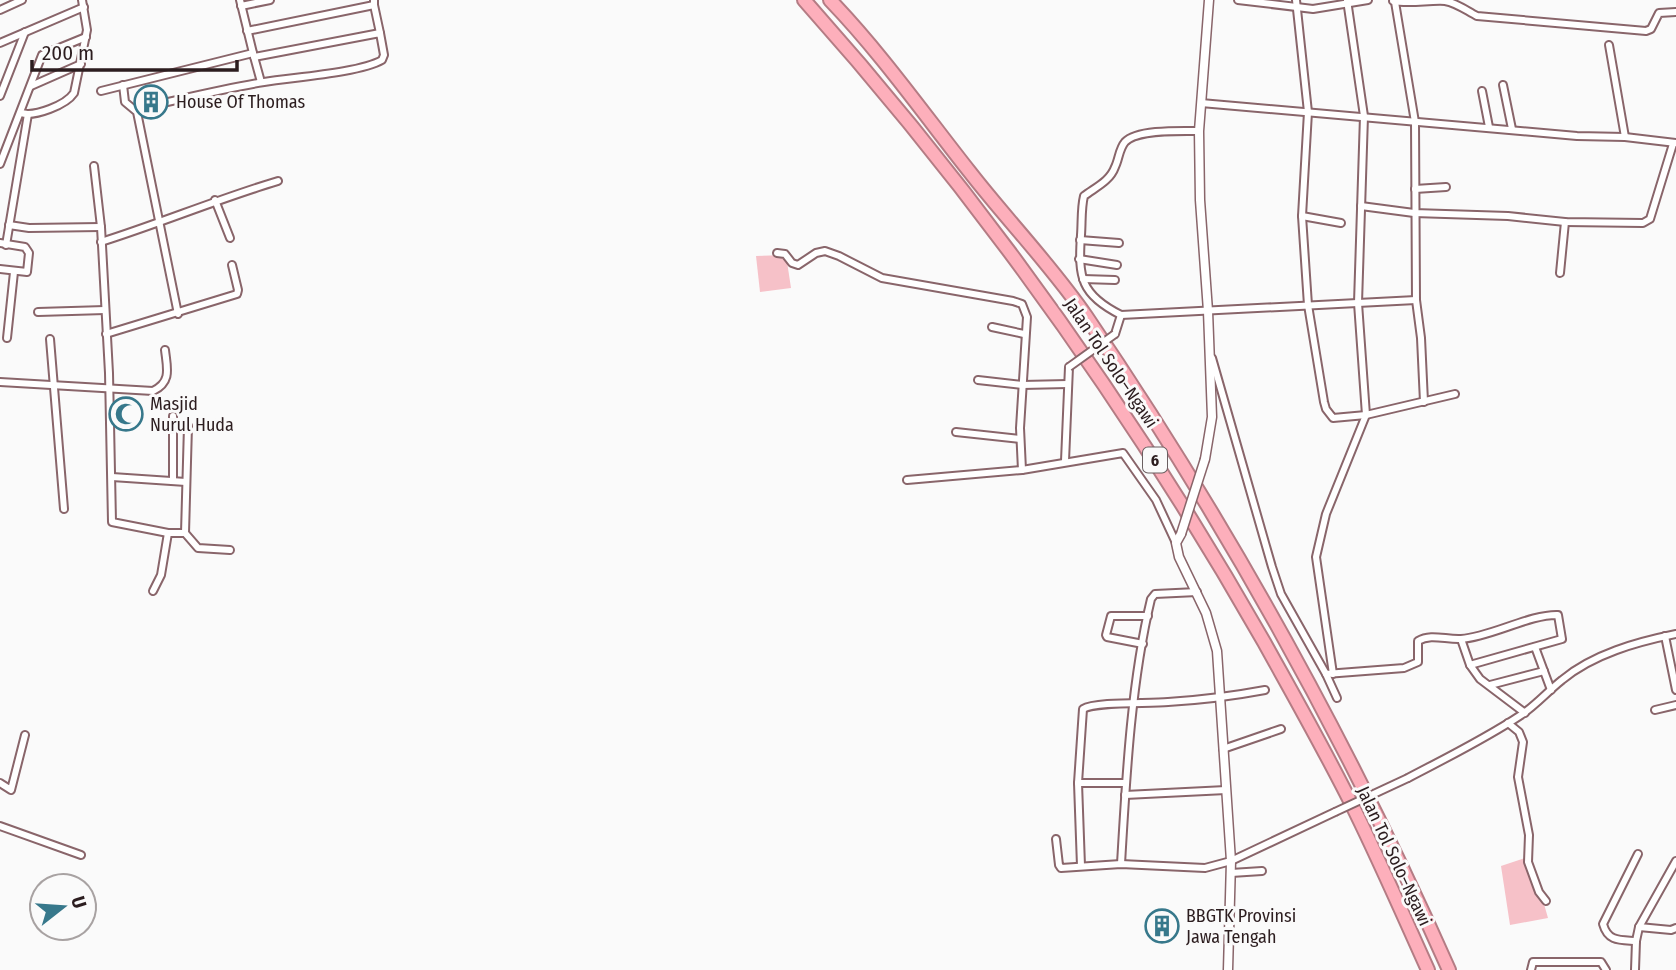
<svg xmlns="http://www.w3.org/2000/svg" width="1676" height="970" viewBox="0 0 1676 970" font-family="'Fira Sans Condensed',sans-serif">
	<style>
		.green { fill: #f6c1c8 }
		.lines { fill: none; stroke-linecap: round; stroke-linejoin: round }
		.minor-casing { stroke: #89656a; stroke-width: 10 }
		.tertiary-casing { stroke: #89656a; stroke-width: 11 }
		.motorway-casing { stroke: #b47c84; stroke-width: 16 }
		.minor { stroke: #fff; stroke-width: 6 }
		.tertiary { stroke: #fff; stroke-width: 8 }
		.motorway { stroke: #fdafbb; stroke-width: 12 }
		.minor-bridge-casing { stroke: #89656a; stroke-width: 10; stroke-linecap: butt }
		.tertiary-bridge-casing { stroke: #89656a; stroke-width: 11; stroke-linecap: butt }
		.minor-bridge { stroke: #fff; stroke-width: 6 }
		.tertiary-bridge { stroke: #fff; stroke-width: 8 }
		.labels { text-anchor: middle; stroke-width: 6; stroke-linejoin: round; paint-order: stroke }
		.shield { fill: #fafafa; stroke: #6a5f61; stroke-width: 2 }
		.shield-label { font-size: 16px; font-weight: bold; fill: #2c1d1f }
		.poi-label { font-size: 18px; fill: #2c1d1f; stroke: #fafafa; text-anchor: start }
		.street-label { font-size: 18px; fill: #2c1d1f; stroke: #fafafa }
	</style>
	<rect width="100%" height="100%" fill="#fafafa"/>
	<g class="green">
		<polygon points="786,255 791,288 760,292 756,256"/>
		<polygon points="1525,858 1539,900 1544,904 1548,918 1510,925 1501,866"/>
	</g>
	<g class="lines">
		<defs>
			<g id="minor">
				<polyline points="240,0 253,53"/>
				<polyline points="1238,0 1313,9 1368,0"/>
				<polyline points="1296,0 1308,112 1302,216 1308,305 1324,402 1326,409 1333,418 1366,415"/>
				<polyline points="1347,0 1364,116 1358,303 1366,415 1455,394"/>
				<path d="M1393 1C1410 4 1429 0 1445 1 1457 3 1467 11 1477 16L1646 31 1651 29 1659 13 1676 12"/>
				<polyline points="1395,2 1415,122 1416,300 1421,338 1424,402"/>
				<polyline points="374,5 380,33"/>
				<polyline points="241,6 270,0"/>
				<polyline points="0,10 22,0"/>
				<polyline points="247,31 374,5 374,0"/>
				<polyline points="0,43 84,7"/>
				<polyline points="1609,45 1625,137"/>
				<polyline points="123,85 125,102 137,112 178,314"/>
				<polyline points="1503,85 1512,129"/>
				<polyline points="31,86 81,64"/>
				<polyline points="101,91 253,53 261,82"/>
				<polyline points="1482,91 1489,127"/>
				<polyline points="0,96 25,32"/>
				<polyline points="1201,103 1577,136 1625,137 1676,143"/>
				<path d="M136 109C178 100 221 89 264 82 294 77 359 73 382 60L384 55 380 33 254 57"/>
				<path d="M21 113C35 117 66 105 74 93L87 30 82 0"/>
				<path d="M1199 131C1182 131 1137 129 1125 142 1119 149 1119 159 1115 167 1110 181 1096 187 1084 196 1081 208 1082 222 1081 235 1078 278 1081 295 1121 315L1416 300"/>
				<polyline points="0,164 42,55 86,37"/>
				<polyline points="94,166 101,227 109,373 112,522 168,533 185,533 188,426"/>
				<polyline points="1415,189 1446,187"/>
				<polyline points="215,200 230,238"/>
				<polyline points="1361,206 1414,213 1508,216 1565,222 1643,223 1650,219 1673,144"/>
				<polyline points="1302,216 1341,223"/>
				<polyline points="9,225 29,228 101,227"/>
				<polyline points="1080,240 1119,243"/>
				<path d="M101 242C161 223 218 199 278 181"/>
				<polyline points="0,243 25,247 29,253 27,272 0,269"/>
				<polyline points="6,245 28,114"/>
				<polyline points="777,253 785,254 792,263 798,265 816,253 825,251 839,256 882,278 1013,301 1022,304 1027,317 1020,428 1022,470"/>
				<polyline points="1079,259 1117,265"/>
				<polyline points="1560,273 1565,222"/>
				<polyline points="1083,279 1115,280"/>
				<polyline points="38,312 105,310"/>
				<polyline points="992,327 1024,334"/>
				<polyline points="106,334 237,294 238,290 232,265"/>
				<polyline points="1115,334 1121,315"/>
				<polyline points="7,338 14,272"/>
				<polyline points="50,339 64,509"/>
				<path d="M1212 358 1272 567 1281 594 1326 674 1404 668 1418 662V641C1431 633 1446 640 1461 639 1491 637 1530 614 1558 615L1562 639 1470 665"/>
				<polyline points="978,380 1022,385 1068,384"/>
				<path d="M0 382 153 391C172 382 167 368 165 350"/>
				<polyline points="173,416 173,481"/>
				<polyline points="956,432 1020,439"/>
				<polyline points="1065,461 1069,367"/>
				<polyline points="112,477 186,482"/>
				<polyline points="907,480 1022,470 1123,453 1156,500 1176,543"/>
				<polyline points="185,533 198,548 230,550"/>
				<polyline points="153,591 161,575 168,533"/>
				<polyline points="1665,636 1676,690"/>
				<polyline points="1461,639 1470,665 1480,679 1525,713"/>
				<polyline points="1143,644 1107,637 1106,635 1111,616 1148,616"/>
				<polyline points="1535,647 1551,690"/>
				<polyline points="1326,674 1337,698"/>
				<polyline points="1333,674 1316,557 1326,514 1366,415"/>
				<polyline points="1490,685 1544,671"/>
				<polyline points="1655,710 1676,705"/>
				<polyline points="1508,723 1519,732 1523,742 1518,777 1529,835 1528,862 1539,892 1546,901"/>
				<polyline points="1223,749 1281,729"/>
				<path d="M1408 778C1446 758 1485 739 1521 715 1536 705 1548 691 1562 680 1593 654 1637 642 1676 634"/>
				<polyline points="0,783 11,790 25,735"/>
				<polyline points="1078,783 1126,783"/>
				<polyline points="1125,795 1226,790"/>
				<polyline points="0,826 81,855"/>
				<polyline points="1056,839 1059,865 1061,868 1121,864 1205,868 1231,861 1335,812"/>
				<path d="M1121 864C1126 779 1131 682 1151 599L1155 594 1197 592"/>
				<path d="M1081 866 1078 783 1083 709C1096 701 1150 704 1168 702 1201 700 1233 696 1265 690"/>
				<polyline points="1231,873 1262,871"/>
				<polyline points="1639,927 1671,930 1676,928"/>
				<path d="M1636 941C1620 940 1608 942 1603 924L1638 854"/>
				<polyline points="1531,970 1533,962 1601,962 1606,970"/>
				<polyline points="1635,970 1636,941 1639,927 1676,861"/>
			</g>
			<g id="tertiary">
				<polyline points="1205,459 1212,417 1208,311 1200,200 1199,131 1209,0"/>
				<polyline points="1181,534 1176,543 1179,557 1206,613 1217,651 1231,861 1228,970"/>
			</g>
			<g id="motorway">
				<path d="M804 0C981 198 1133 412 1264 642 1295 698 1327 754 1355 811 1381 864 1404 917 1428 970"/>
				<path d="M830 0C881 53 924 114 969 171 1007 220 1051 265 1086 316 1226 522 1348 742 1449 970"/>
			</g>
		</defs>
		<use href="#minor" class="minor-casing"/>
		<use href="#tertiary" class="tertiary-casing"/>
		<use href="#motorway" class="motorway-casing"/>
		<use href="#minor" class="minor"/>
		<use href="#tertiary" class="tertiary"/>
		<use href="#motorway" class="motorway"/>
		<defs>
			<g id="minor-bridge">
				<polyline points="1069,367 1115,334"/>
				<polyline points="1335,812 1408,778"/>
			</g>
			<polyline id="tertiary-bridge" points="1181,534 1205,459"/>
		</defs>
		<use href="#minor-bridge" class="minor-bridge-casing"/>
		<use href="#tertiary-bridge" class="tertiary-bridge-casing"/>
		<use href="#minor-bridge" class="minor-bridge"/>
		<use href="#tertiary-bridge" class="tertiary-bridge"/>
	</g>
	<defs>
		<symbol id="building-ring" viewBox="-11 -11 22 22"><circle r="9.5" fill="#fafafa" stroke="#37788b" stroke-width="1.5"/><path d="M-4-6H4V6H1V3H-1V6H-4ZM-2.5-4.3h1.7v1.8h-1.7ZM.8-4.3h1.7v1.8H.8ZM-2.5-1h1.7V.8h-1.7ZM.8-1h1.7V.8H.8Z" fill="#37788b"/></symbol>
		<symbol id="mosque-ring" viewBox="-11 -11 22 22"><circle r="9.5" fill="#fafafa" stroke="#37788b" stroke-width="1.5"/><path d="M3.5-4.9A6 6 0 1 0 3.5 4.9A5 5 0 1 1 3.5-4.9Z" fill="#37788b"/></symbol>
	</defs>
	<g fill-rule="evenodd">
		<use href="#building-ring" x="132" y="83" width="38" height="38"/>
		<use href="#mosque-ring" x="107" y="395" width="38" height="38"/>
		<use href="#building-ring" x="1143" y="907" width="38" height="38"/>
	</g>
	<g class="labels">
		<rect class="shield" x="1143" y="447.5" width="24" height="25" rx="5"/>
		<g class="shield-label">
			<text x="1155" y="466">6</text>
		</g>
		<g class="poi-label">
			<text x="176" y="108">House Of Thomas</text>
			<text x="150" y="410">Masjid<tspan x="150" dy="21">Nurul Huda</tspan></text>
			<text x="1186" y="922">BBGTK Provinsi<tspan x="1186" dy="21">Jawa Tengah</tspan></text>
		</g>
		<g class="street-label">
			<text transform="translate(1111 363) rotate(56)" y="6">Jalan Tol Solo–Ngawi</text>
			<text transform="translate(1394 856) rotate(65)" y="6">Jalan Tol Solo–Ngawi</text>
		</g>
	</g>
	<g transform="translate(63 907) rotate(73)"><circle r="33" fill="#fafafa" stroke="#a8a2a2" stroke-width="2"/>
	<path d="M0-5L12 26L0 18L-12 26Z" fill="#37788b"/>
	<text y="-10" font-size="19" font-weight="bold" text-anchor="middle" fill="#2c1d1f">U</text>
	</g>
	<path d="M32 60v10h205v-10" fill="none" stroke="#2c1d1f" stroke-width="3.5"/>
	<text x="42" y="60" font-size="21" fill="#2c1d1f" stroke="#fafafa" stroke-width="5" paint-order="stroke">200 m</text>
</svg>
